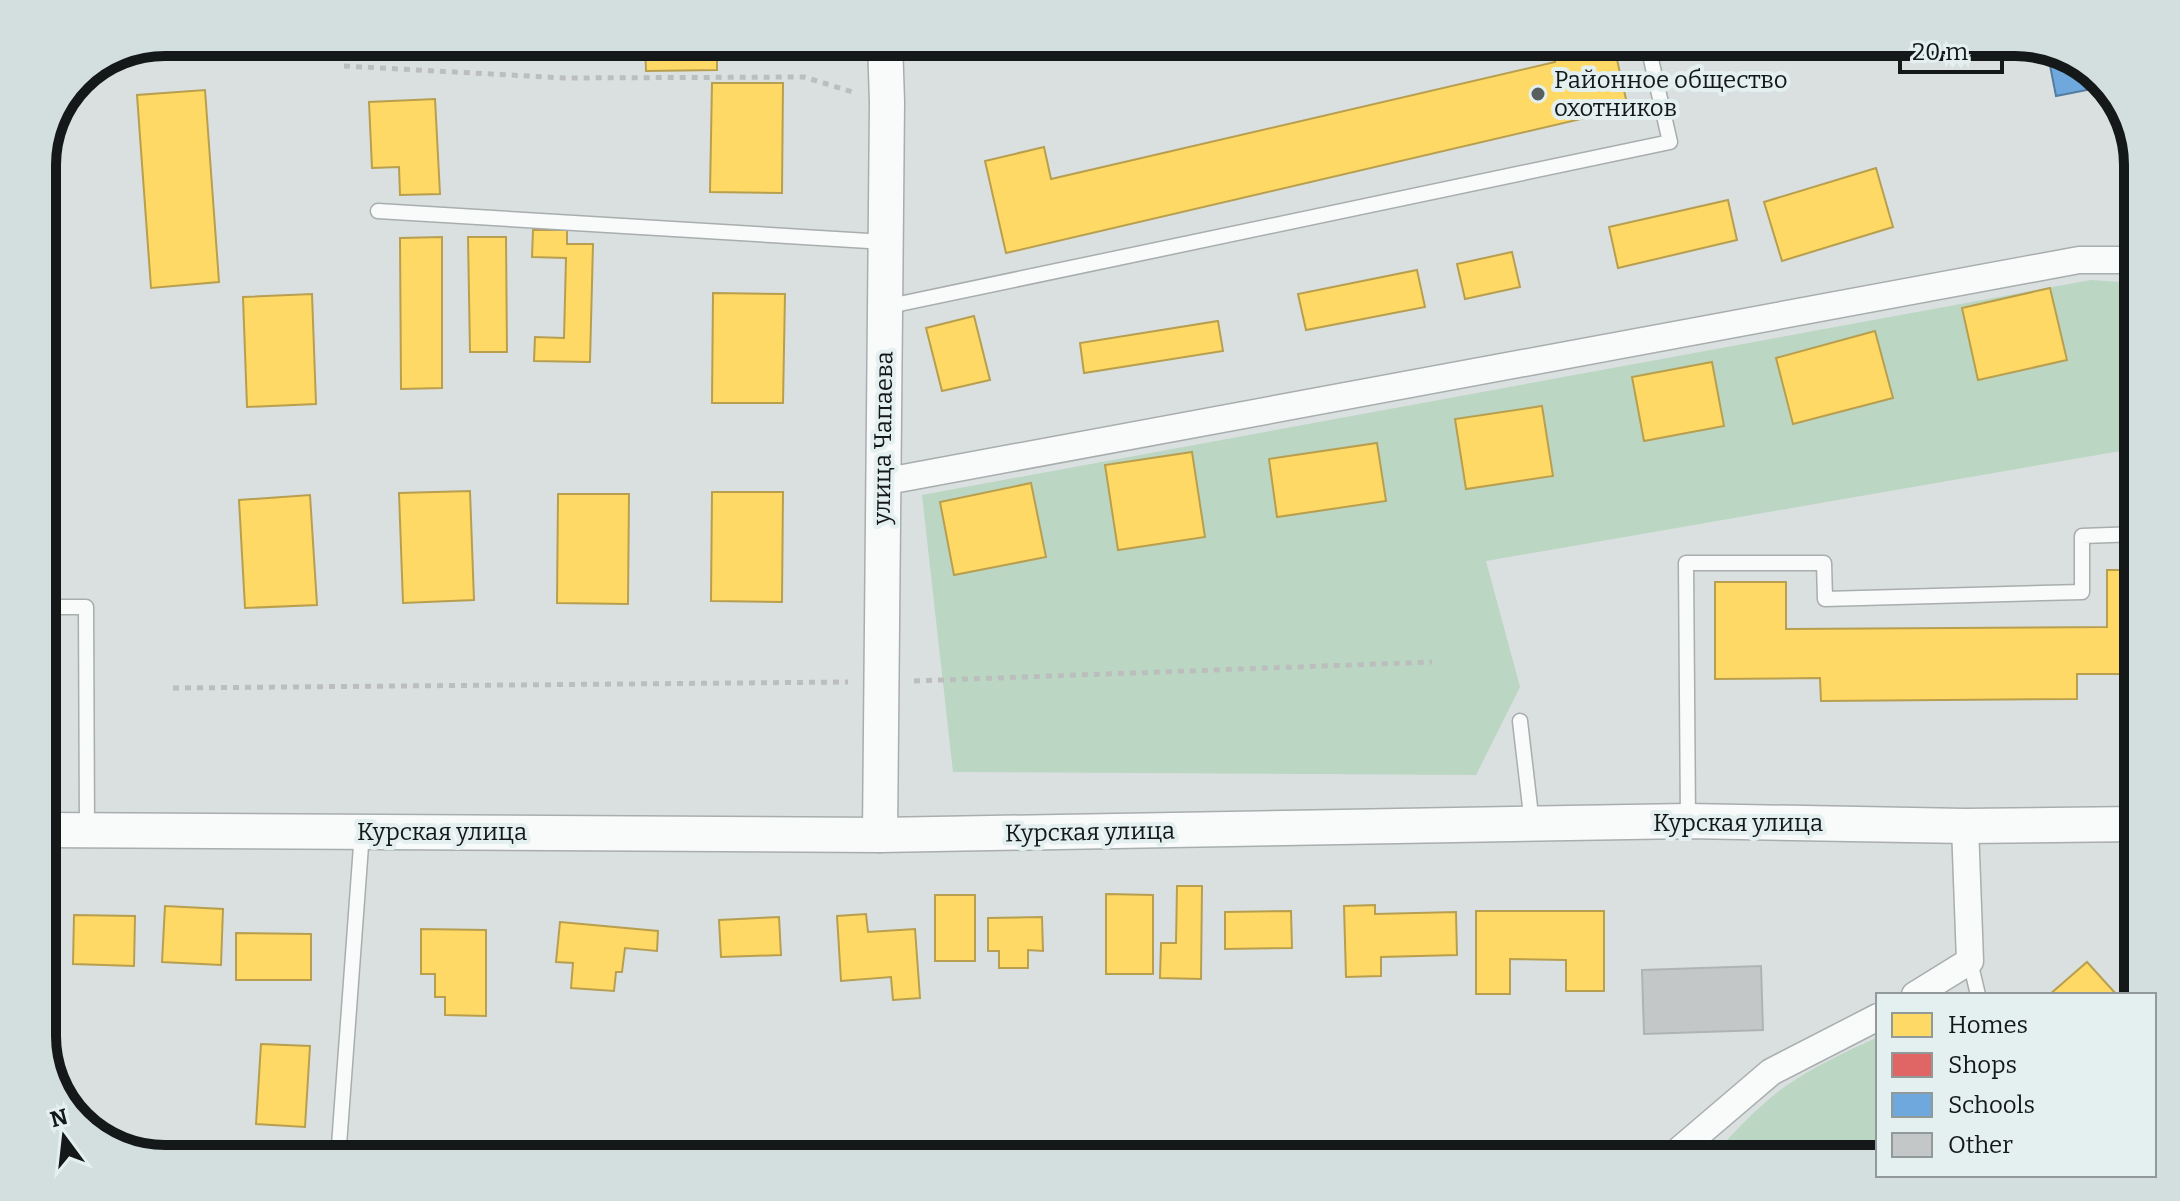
<svg xmlns="http://www.w3.org/2000/svg" width="2180" height="1201" viewBox="0 0 2180 1201" font-family="Bitter,serif">
	<style>
		.green { fill: #bbd6c2 }
		.homes { fill: #ffd966; stroke: #b89f4f; stroke-width: 2 }
		.shops { fill: #e06666; stroke: #a34f4f; stroke-width: 2 }
		.schools { fill: #6fa8dc; stroke: #547da1; stroke-width: 2 }
		.building { fill: #c3c7c8; stroke: #afb3b4; stroke-width: 2 }
		.lines { fill: none; stroke-linecap: round; stroke-linejoin: round }
		.service-casing { stroke: #a8adad; stroke-width: 17 }
		.minor-casing { stroke: #a8adad; stroke-width: 29 }
		.tertiary-casing { stroke: #a8adad; stroke-width: 37 }
		.path { stroke: #bcbebe; stroke-width: 5; stroke-dasharray: 6 6; stroke-linecap: butt }
		.service { stroke: #f9fafa; stroke-width: 14 }
		.minor { stroke: #f9fafa; stroke-width: 26 }
		.tertiary { stroke: #f9fafa; stroke-width: 34 }
		.poi-dot { fill: #595e5e; stroke: #e4f0ef; stroke-width: 3 }
		.labels { text-anchor: middle; stroke-width: 8; stroke-linejoin: round; paint-order: stroke }
		.poi-label { font-size: 24px; fill: #141818; stroke: #e4f0ef; text-anchor: start }
		.street-label { font-size: 24px; fill: #141818; stroke: #e4f0ef }
		.rim { fill: none; stroke: #141818; stroke-width: 10 }
	</style>
	<rect width="100%" height="100%" fill="#dae0e0"/>
	<g class="green">
		<polygon points="2091,280 2133,283 2138,297 2138,448 1486,561 1520,687 1476,775 953,772 922,495"/>
		<path d="M1878 1037V1159H1711C1729 1136 1760 1105 1783 1088 1811 1068 1847 1051 1878 1037Z"/>
	</g>
	<g class="homes">
		<polygon points="645,42 717,42 717,70 646,71"/>
		<polygon points="1550,42 1613,42 1628,108 1006,253 985,161 1044,147 1051,179 1555,62"/>
		<polygon points="712,83 783,83 782,193 710,192"/>
		<polygon points="205,90 219,282 151,288 137,95"/>
		<polygon points="435,99 440,194 400,195 399,167 372,168 369,102"/>
		<polygon points="44,153 49,288 42,289 42,157"/>
		<polygon points="1876,168 1893,227 1782,261 1764,202"/>
		<polygon points="1728,200 1737,240 1618,268 1609,227"/>
		<polygon points="533,230 567,230 567,244 593,244 590,362 534,361 535,337 564,338 566,258 532,257"/>
		<polygon points="442,237 442,388 401,389 400,238"/>
		<polygon points="468,237 506,237 507,352 470,352"/>
		<polygon points="1512,252 1520,287 1465,299 1457,264"/>
		<polygon points="1417,270 1425,307 1306,330 1298,294"/>
		<polygon points="2050,288 2067,360 1978,380 1962,308"/>
		<polygon points="713,293 785,294 783,403 712,403"/>
		<polygon points="312,294 316,404 247,407 243,297"/>
		<polygon points="974,316 990,380 942,391 926,328"/>
		<polygon points="1218,321 1223,351 1084,373 1080,343"/>
		<polygon points="1875,331 1893,398 1793,424 1776,358"/>
		<rect x="42" y="339" width="6" height="203"/>
		<polygon points="1712,362 1724,426 1644,441 1632,377"/>
		<polygon points="1542,406 1553,476 1466,489 1455,419"/>
		<polygon points="1377,443 1386,501 1277,517 1269,459"/>
		<polygon points="1192,452 1205,537 1118,550 1105,465"/>
		<polygon points="1031,483 1046,557 954,575 940,502"/>
		<polygon points="470,491 474,600 403,603 399,493"/>
		<polygon points="712,492 783,492 782,602 711,601"/>
		<polygon points="558,494 629,494 628,604 557,603"/>
		<polygon points="310,495 317,605 245,608 239,500"/>
		<polygon points="2107,570 2138,570 2138,674 2077,674 2077,699 1821,701 1820,678 1715,679 1715,582 1786,582 1786,629 2107,627"/>
		<polygon points="1177,886 1202,886 1201,979 1160,978 1161,943 1176,943"/>
		<polygon points="1106,894 1153,895 1153,974 1106,974"/>
		<rect x="935" y="895" width="40" height="66"/>
		<polygon points="1375,905 1375,914 1456,912 1457,955 1381,957 1381,976 1346,977 1344,906"/>
		<polygon points="165,906 223,909 221,965 162,962"/>
		<polygon points="1291,911 1292,948 1225,949 1225,912"/>
		<polygon points="1476,911 1604,911 1604,991 1566,991 1566,960 1510,959 1510,994 1476,994"/>
		<polygon points="866,914 868,932 915,929 920,998 893,1000 891,977 841,981 837,916"/>
		<polygon points="74,915 135,916 134,966 73,964"/>
		<polygon points="779,917 781,955 721,957 719,920"/>
		<polygon points="1042,917 1043,951 1028,950 1028,968 999,968 999,951 988,951 988,918"/>
		<polygon points="560,922 658,931 657,951 625,948 622,972 616,972 614,991 571,988 573,963 556,962"/>
		<polygon points="421,929 486,930 486,1016 445,1015 445,997 435,997 435,974 421,974"/>
		<polygon points="236,933 311,934 311,980 236,980"/>
		<polygon points="2087,962 2117,995 2049,995"/>
		<polygon points="261,1044 310,1046 305,1127 256,1124"/>
		<polygon points="237,1154 293,1159 237,1159"/>
	</g>
	<polygon class="shops" points="42,641 56,641 57,713 42,714"/>
	<polygon class="schools" points="2047,50 2076,58 2094,76 2097,88 2056,96"/>
	<polygon class="building" points="1761,966 1763,1030 1644,1034 1642,970"/>
	<g class="lines">
		<defs>
			<g id="service">
				<polyline points="961,48 996,42"/>
				<polyline points="378,211 885,242"/>
				<polyline points="885,307 1670,142 1647,42"/>
				<polyline points="42,607 86,607 87,830"/>
				<polyline points="1520,721 1532,824"/>
				<polyline points="1688,821 1686,563 1824,563 1825,599 2082,592 2082,536 2138,534"/>
				<polyline points="1970,961 1978,995"/>
				<polyline points="338,1159 362,832"/>
			</g>
			<g id="minor">
				<polyline points="882,482 2079,260 2138,260"/>
				<polyline points="1915,995 1970,961 1965,826"/>
				<polyline points="1669,1159 1771,1072 1878,1017"/>
			</g>
			<g id="tertiary">
				<polyline points="42,830 880,835 1688,821 1965,826 2138,824"/>
				<polyline points="880,835 887,102 885,42"/>
			</g>
		</defs>
		<use href="#service" class="service-casing"/>
		<use href="#minor" class="minor-casing"/>
		<use href="#tertiary" class="tertiary-casing"/>
		<g class="path">
			<polyline points="344,66 565,78 804,77 853,92"/>
			<polyline points="914,681 1432,662"/>
			<polyline points="173,688 848,682"/>
		</g>
		<use href="#service" class="service"/>
		<use href="#minor" class="minor"/>
		<use href="#tertiary" class="tertiary"/>
	</g>
	<circle class="poi-dot" cx="1538" cy="94" r="8"/>
	<g class="labels">
		<g class="poi-label">
			<text x="1554" y="88">Районное общество<tspan x="1554" dy="28">охотников</tspan></text>
		</g>
		<g class="street-label">
			<text transform="translate(883 438) rotate(-89)" y="8">улица Чапаева</text>
			<text x="1738" y="831">Курская улица</text>
			<text x="442" y="840">Курская улица</text>
			<text transform="translate(1090 832) rotate(-1)" y="8">Курская улица</text>
		</g>
	</g>
	<path d="M0 0H2180V1201H0ZM165 56H2015A109 109 0 0 1 2124 165V1036A109 109 0 0 1 2015 1145H165A109 109 0 0 1 56 1036V165A109 109 0 0 1 165 56Z" fill="#d3dfde" fill-rule="evenodd"/>
	<path class="rim" d="M165 56H2015A109 109 0 0 1 2124 165V1036A109 109 0 0 1 2015 1145H165A109 109 0 0 1 56 1036V165A109 109 0 0 1 165 56Z"/>
	<rect x="1876" y="993" width="280" height="184" fill="#e4f0ef" stroke="#919a99" stroke-width="2"/>
	<rect x="1892" y="1013" width="40" height="24" fill="#ffd966" stroke="#919a99" stroke-width="2"/>
	<text x="1948" y="1033" font-size="24" fill="#141818">Homes</text>
	<rect x="1892" y="1053" width="40" height="24" fill="#e06666" stroke="#919a99" stroke-width="2"/>
	<text x="1948" y="1073" font-size="24" fill="#141818">Shops</text>
	<rect x="1892" y="1093" width="40" height="24" fill="#6fa8dc" stroke="#919a99" stroke-width="2"/>
	<text x="1948" y="1113" font-size="24" fill="#141818">Schools</text>
	<rect x="1892" y="1133" width="40" height="24" fill="#c3c7c8" stroke="#919a99" stroke-width="2"/>
	<text x="1948" y="1153" font-size="24" fill="#141818">Other</text>
	<g transform="translate(64 1137) rotate(345)" stroke="#e4f0ef" stroke-width="6" paint-order="stroke">
	<path d="M0-6L14 30L0 20L-14 30Z" fill="#141818"/>
	<text y="-12" font-size="22" font-weight="bold" text-anchor="middle" fill="#141818">N</text>
	</g>
	<path d="M1900 60v12h102v-12" fill="none" stroke="#141818" stroke-width="4"/>
	<text x="1912" y="60" font-size="24" fill="#141818" stroke="#e4f0ef" stroke-width="6" paint-order="stroke">20 m</text>
</svg>
